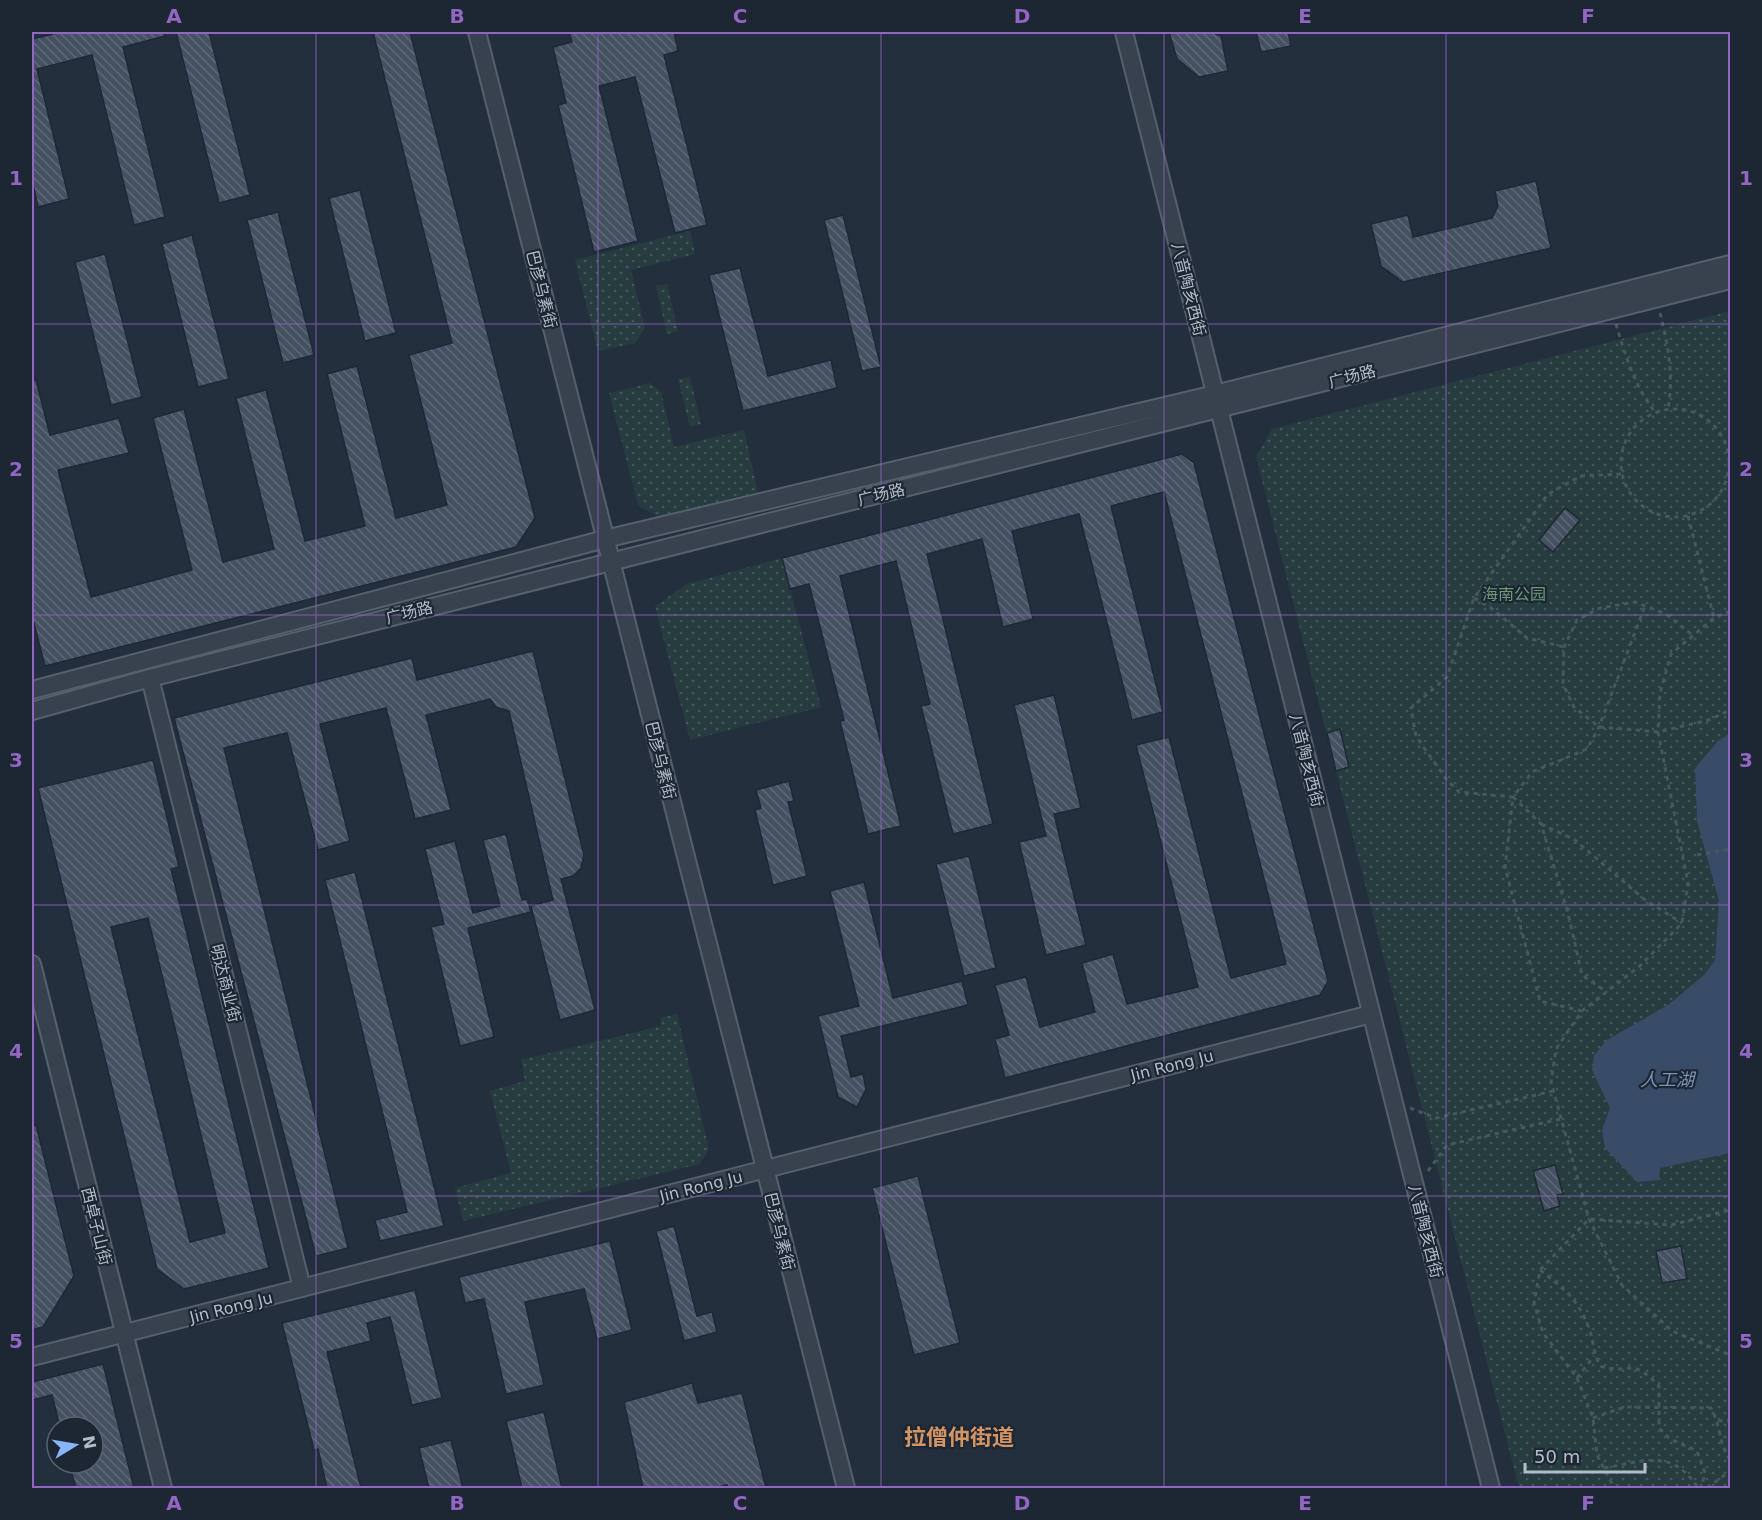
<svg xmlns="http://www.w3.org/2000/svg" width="1762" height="1520" viewBox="0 0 1762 1520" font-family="'DejaVu Sans','Noto Sans SC',sans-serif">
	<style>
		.park { fill: url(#park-dots) }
		.water { fill: #394c67 }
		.building { fill: url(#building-back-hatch); stroke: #1f2835; stroke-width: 1.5; fill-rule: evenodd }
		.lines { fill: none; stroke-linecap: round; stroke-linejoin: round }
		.minor-casing { stroke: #565f6c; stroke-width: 20 }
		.path { stroke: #44595c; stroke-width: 3; stroke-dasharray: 4.5 4.5; stroke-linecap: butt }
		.minor { stroke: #38414e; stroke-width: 16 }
		.grid { fill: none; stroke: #9266c3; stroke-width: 1.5; stroke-opacity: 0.55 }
		.labels { text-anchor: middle; stroke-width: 4.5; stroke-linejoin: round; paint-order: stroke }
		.street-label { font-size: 16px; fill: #b4bcc9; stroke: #1d2633 }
		.park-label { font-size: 16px; fill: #6b9a76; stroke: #1d2633 }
		.water-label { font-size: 18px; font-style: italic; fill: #7c92b1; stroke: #1d2633 }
		.district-label { font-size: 22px; font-weight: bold; fill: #d59563; stroke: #1d2633 }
		.neatline { fill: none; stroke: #9266c3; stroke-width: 2 }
		.grid-label { font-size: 20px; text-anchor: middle; font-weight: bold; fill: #9266c3 }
	</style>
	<defs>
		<pattern id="park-dots" width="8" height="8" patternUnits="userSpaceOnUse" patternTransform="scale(1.5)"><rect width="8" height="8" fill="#263c3f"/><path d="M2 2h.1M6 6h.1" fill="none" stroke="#435659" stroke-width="1.8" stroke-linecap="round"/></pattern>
		<pattern id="building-back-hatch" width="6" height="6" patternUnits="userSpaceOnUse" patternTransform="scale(1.5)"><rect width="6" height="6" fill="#455162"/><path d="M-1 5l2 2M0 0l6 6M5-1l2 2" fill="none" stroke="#5d6877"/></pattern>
	</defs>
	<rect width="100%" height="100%" fill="#242f3e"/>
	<g class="park">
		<polygon points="690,231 695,254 631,270 645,328 635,343 598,351 575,260"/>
		<polygon points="667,284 678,331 667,334 656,286"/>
		<polygon points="1730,311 1730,1488 1519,1488 1256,457 1272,429"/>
		<polygon points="690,377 701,424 690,427 678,379"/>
		<polygon points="650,383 661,392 674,447 744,430 758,493 658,517 638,505 609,393"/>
		<polygon points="782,558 821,707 690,740 655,606 687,584"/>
		<polygon points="677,1014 709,1149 700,1164 463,1221 455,1188 511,1173 490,1091 525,1081 521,1060 661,1026 660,1018"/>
	</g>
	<polygon class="water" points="1730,733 1730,1153 1660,1168 1659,1180 1637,1182 1605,1148 1602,1130 1610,1108 1592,1070 1594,1055 1607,1040 1668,1005 1705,974 1715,960 1719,901 1697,821 1695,768 1718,741"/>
	<g class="building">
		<polygon points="61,32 165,32 165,36 123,47 165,217 134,225 92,55 37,69 69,199 38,207 32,180 32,39"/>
		<polygon points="176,32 209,32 250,195 219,203"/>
		<polygon points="373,32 410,32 535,518 516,547 45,666 32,616 32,380 36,380 50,435 119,418 129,453 58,470 91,597 192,570 153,418 184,409 223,562 274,549 236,398 266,390 305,541 365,526 327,374 357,366 396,518 447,505 409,355 452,343"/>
		<polygon points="569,32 674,32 678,51 664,55 707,225 675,233 635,77 599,86 638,241 594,252 558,105 566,103 553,47 572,42"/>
		<polygon points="1169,32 1211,32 1221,36 1228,71 1199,77 1177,59"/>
		<polygon points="1256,32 1288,32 1291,46 1261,52"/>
		<polygon points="1536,181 1551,248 1403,282 1381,266 1371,224 1408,215 1413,237 1492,218 1498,206 1495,191"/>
		<polygon points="360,190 396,333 365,341 329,198"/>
		<polygon points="278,212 314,355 283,363 247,220"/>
		<polygon points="843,215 881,367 862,371 824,220"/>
		<polygon points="192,235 229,379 198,387 162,244"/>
		<polygon points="105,254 142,397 111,405 75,262"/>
		<polygon points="740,268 768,376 831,360 837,388 743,411 709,275"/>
		<polygon points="1182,454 1194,463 1328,981 1320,995 1005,1078 995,1039 1009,1035 995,985 1026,977 1040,1027 1095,1012 1082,963 1113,954 1127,1004 1198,987 1136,745 1169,737 1231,978 1286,964 1164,492 1111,506 1163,712 1132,720 1079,514 1012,531 1033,619 1003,627 982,539 927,554 993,824 953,834 921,706 930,704 896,561 840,576 901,826 868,834 840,721 844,720 809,584 790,589 782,558"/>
		<polygon points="1565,508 1580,520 1553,552 1539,540"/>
		<polygon points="533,651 584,855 581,868 573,876 561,879 595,1010 560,1020 531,906 553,900 509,711 496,707 490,699 426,715 451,810 415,819 386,708 320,724 350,841 318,850 287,733 224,748 348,1248 316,1256 174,718 412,658 417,680"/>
		<polygon points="1054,695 1081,808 1054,814 1086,945 1046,955 1019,842 1046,836 1014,705"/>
		<polygon points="1340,729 1349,767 1336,771 1327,733"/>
		<path d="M153 760 179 867 171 869 269 1268 184 1289 157 1269 38 788ZM148 918 225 1233 190 1242 111 927Z"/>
		<polygon points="789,781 794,801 788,802 807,876 773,885 755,810 761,808 756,790"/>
		<polygon points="506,834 522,900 527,899 531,912 468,928 494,1037 460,1046 431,927 444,924 425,849 455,841 473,913 500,906 483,840"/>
		<polygon points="969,856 996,968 964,976 936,864"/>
		<polygon points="355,872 444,1226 380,1241 375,1220 407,1212 325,880"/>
		<polygon points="864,882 893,998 962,981 968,1005 841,1036 851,1077 863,1074 866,1089 857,1107 838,1097 818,1016 859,1006 830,891"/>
		<polygon points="36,1125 74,1276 43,1327 32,1330 32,1126"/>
		<polygon points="1555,1165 1563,1194 1557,1195 1560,1206 1544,1211 1533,1171"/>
		<polygon points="918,1176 960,1343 914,1355 872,1188"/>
		<polygon points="674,1226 697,1316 712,1312 717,1332 684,1341 656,1231"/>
		<polygon points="610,1241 632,1330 597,1339 584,1289 525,1302 544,1385 506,1394 484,1299 465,1303 459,1277"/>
		<polygon points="1681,1246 1687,1279 1662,1283 1656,1251"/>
		<polygon points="415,1290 442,1398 412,1405 390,1317 367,1323 371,1341 327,1352 361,1488 327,1488 318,1449 314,1450 282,1323"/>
		<polygon points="103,1364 134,1488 76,1488 69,1463 93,1463 93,1427 60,1427 52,1395 32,1400 32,1382"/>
		<polygon points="692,1383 698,1403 742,1393 766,1488 728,1488 727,1485 714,1488 643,1488 624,1402"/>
		<polygon points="544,1412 562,1488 522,1488 506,1421"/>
		<polygon points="451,1440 463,1488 429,1488 419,1448"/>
	</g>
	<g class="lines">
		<defs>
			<g id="minor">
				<polyline points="477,32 846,1488"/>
				<polyline points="1124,32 1491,1488"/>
				<polyline points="150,678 302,1288"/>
				<polyline points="32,690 605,539 1215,394 1730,264"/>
				<polyline points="32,711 150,678 1730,280"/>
				<polyline points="32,964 163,1488"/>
				<polyline points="32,1357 1371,1014"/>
			</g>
		</defs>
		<use href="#minor" class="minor-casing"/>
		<g class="path">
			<path d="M1660 313C1668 345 1674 376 1668 409"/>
			<path d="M1616 324C1625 355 1635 387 1655 412"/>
			<circle cx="1675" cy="463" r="54"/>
			<polyline points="1621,474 1581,476 1548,494 1474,598 1447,677 1411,708 1416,736 1446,779 1459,792 1513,797 1532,772 1587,749 1599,727 1645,606"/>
			<polyline points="1688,516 1714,618"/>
			<polyline points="1474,598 1491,608 1527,638 1564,647"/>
			<polyline points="1730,611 1714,618 1671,654 1660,693 1658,732 1688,883 1682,923 1641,965 1582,1011 1556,1049 1551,1082 1589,1219 1622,1285 1672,1331 1730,1355"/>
			<polyline points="1691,634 1666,614 1635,602 1600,608 1577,620 1564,647 1563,684 1574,707 1599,727 1658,732 1709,720 1730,710"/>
			<polyline points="1541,824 1575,840 1645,900 1682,923"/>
			<polyline points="1697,855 1730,849"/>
			<polyline points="1582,1011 1540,1001 1505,867 1513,797 1541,824 1568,913 1582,975 1607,992"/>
			<polyline points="1410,1108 1436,1118 1553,1091"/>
			<polyline points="1428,1171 1447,1145 1560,1119"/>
			<path d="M1540 1270C1562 1287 1578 1299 1588 1326 1594 1340 1593 1353 1600 1366 1631 1376 1629 1355 1659 1386V1428L1670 1439 1697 1451 1705 1473 1701 1488"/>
			<polyline points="1577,1378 1594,1356"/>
			<path d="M1593 1418 1625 1407 1711 1408C1721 1426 1718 1442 1730 1460"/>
			<polyline points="1718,1421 1730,1420"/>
			<path d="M1604 1468C1645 1461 1672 1448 1698 1488"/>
			<polyline points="1620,1488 1611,1482 1597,1455 1593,1418 1577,1378 1543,1333 1534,1303 1540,1270 1589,1219 1671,1225 1730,1210"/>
			<polyline points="1707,1488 1730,1471"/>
		</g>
		<use href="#minor" class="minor"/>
	</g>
	<path class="grid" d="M316 32V1488M598 32V1488M881 32V1488M1164 32V1488M1446 32V1488M32 324H1730M32 615H1730M32 905H1730M32 1196H1730"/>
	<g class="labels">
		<g class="street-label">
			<text transform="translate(542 289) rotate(76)" y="6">巴彦乌素街</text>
			<text transform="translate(1189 289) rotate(76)" y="6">八音陶亥西街</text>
			<text transform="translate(1352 376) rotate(-15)" y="6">广场路</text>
			<text transform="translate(881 494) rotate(-14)" y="6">广场路</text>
			<text transform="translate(409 612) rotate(-14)" y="6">广场路</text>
			<text transform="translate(661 760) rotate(76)" y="6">巴彦乌素街</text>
			<text transform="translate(1307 760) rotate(76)" y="6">八音陶亥西街</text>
			<text transform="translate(226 983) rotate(76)" y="6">明达商业街</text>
			<text transform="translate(1172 1065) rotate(-14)" y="6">Jin Rong Ju</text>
			<text transform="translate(701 1186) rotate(-14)" y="6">Jin Rong Ju</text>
			<text transform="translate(97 1226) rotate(76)" y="6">西卓子山街</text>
			<text transform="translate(780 1231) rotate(76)" y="6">巴彦乌素街</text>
			<text transform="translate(1426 1231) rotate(76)" y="6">八音陶亥西街</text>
			<text transform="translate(231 1307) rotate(-14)" y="6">Jin Rong Ju</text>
		</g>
		<g class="park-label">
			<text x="1514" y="600">海南公园</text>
		</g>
		<g class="water-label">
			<text x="1667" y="1086">人工湖</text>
		</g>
		<g class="district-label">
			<text x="959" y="1445">拉僧仲街道</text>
		</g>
	</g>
	<rect width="1762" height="1520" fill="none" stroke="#1d2633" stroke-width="66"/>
	<g transform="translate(75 1445) rotate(79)"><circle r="28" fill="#1d2633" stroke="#59626f" stroke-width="1.5"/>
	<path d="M0-4.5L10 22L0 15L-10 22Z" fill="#8ab4f8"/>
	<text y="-9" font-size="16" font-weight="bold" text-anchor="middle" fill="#b4bcc9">N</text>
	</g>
	<path d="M1525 1463v9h120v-9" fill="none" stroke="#b4bcc9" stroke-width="3"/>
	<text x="1534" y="1463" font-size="18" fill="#b4bcc9" stroke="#1d2633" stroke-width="4.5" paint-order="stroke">50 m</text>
	<rect x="33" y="33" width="1696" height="1454" class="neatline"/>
	<g class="grid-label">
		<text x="174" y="23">A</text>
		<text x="457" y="23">B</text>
		<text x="740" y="23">C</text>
		<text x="1022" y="23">D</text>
		<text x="1305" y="23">E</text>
		<text x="1588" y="23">F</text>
		<text x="16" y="185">1</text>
		<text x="1746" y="185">1</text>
		<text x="16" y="476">2</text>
		<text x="1746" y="476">2</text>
		<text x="16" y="767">3</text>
		<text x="1746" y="767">3</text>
		<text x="16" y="1058">4</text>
		<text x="1746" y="1058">4</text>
		<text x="16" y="1348">5</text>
		<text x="1746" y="1348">5</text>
		<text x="174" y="1510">A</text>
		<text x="457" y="1510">B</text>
		<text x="740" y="1510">C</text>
		<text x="1022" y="1510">D</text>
		<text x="1305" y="1510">E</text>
		<text x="1588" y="1510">F</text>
	</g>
</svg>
